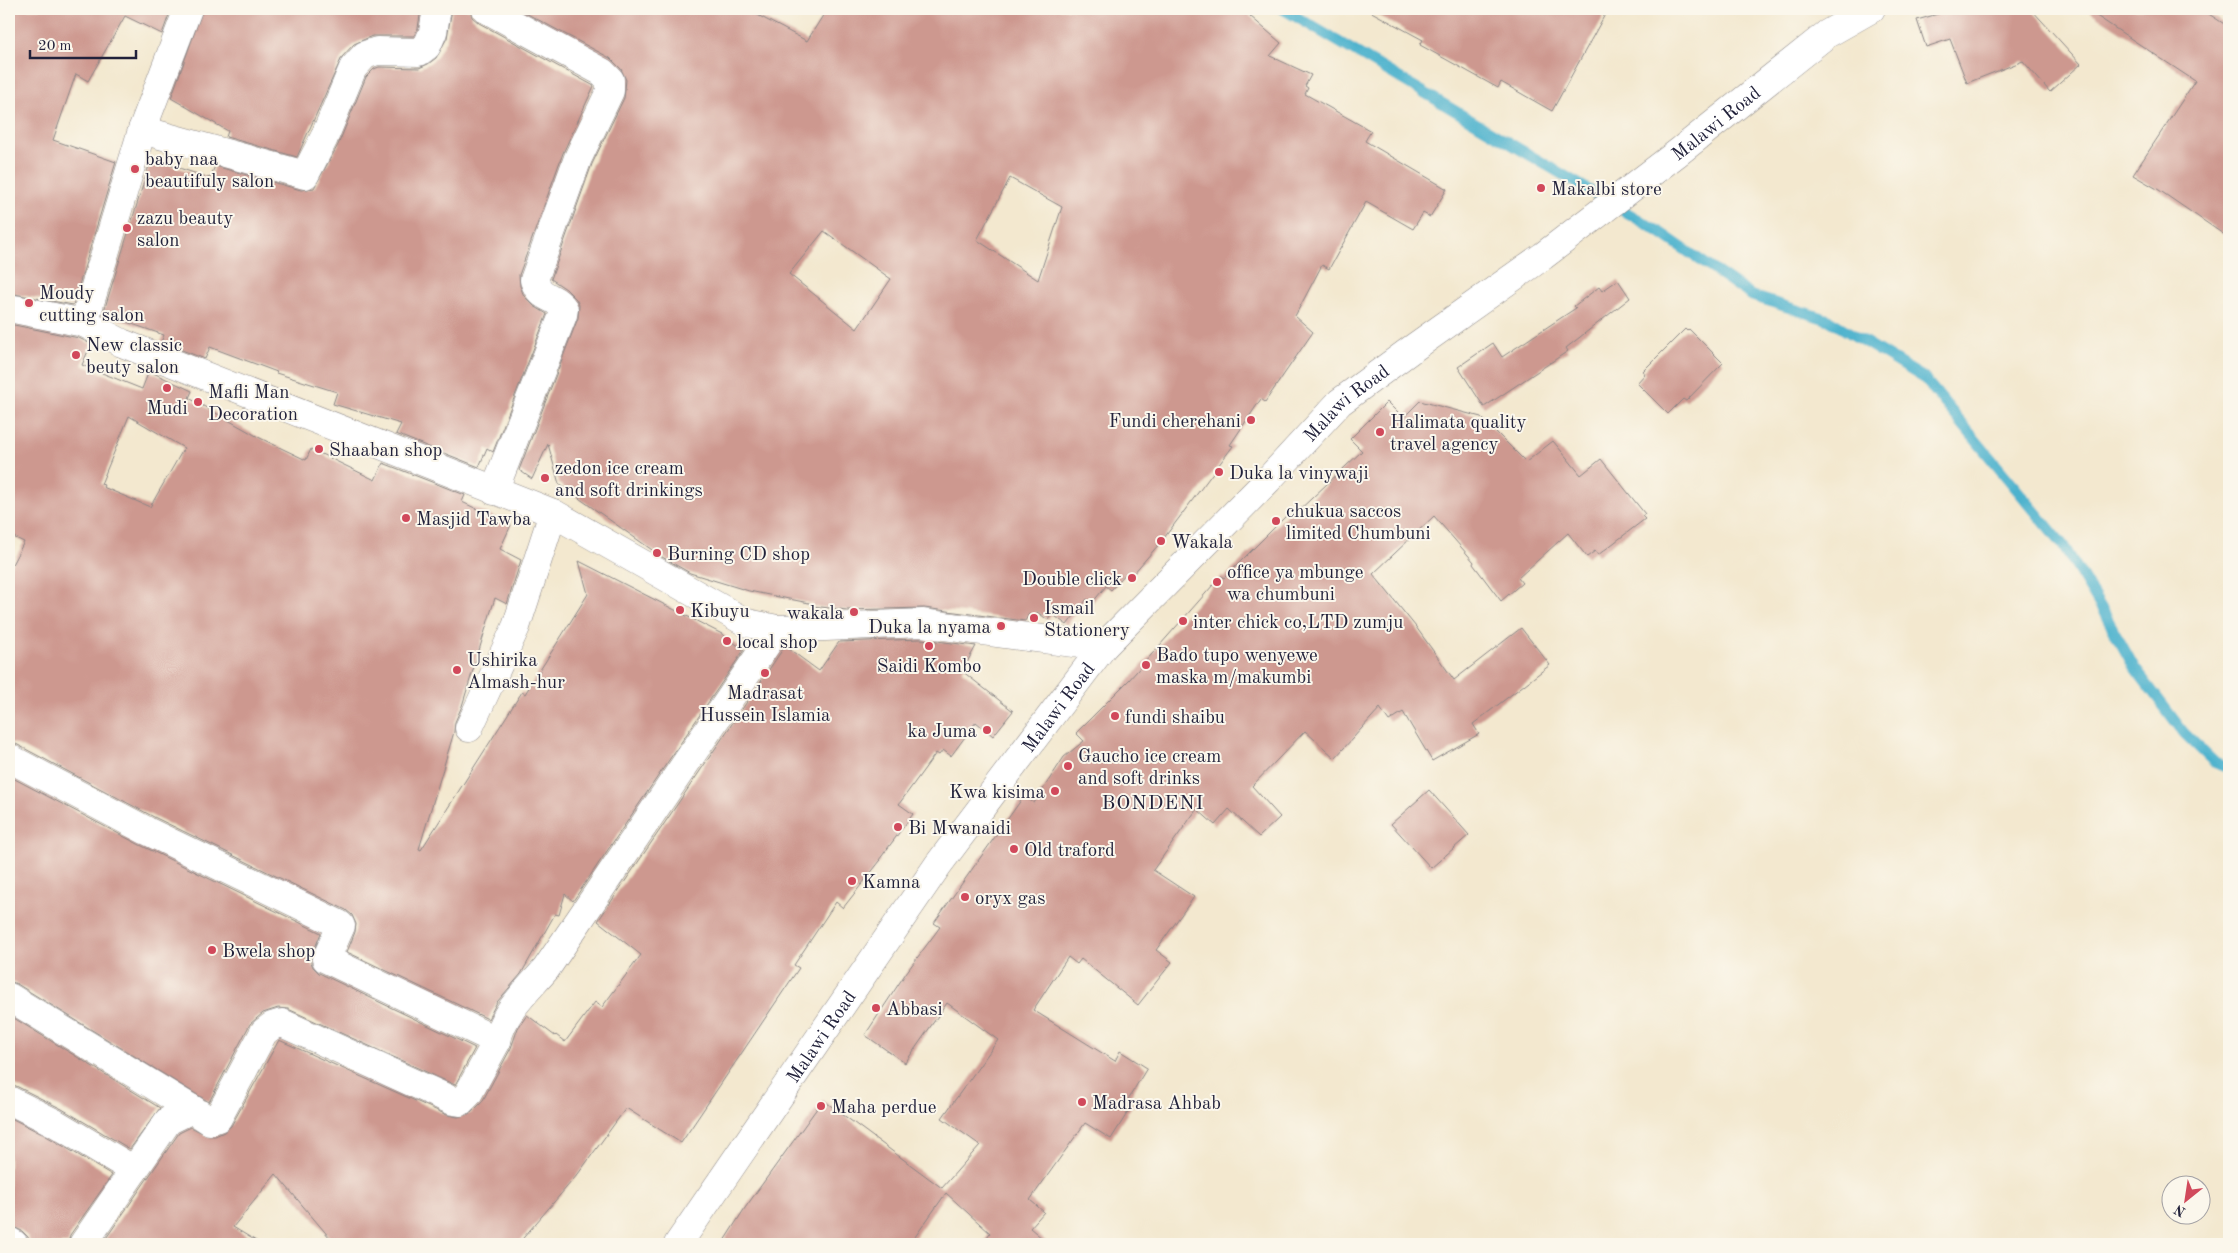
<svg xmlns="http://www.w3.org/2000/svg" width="2238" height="1253" viewBox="0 0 2238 1253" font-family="'Old Standard TT',serif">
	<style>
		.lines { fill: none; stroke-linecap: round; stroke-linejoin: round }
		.stream { stroke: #4eb2cd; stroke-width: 11 }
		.building { fill: #cd988f; fill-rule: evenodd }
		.street-casing { stroke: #8a8585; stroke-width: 29 }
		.primary-casing { stroke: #8a8585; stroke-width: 29 }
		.street { stroke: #fff; stroke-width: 28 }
		.primary { stroke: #fff; stroke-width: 28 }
		.poi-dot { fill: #d1495b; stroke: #fbf7ec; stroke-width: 2 }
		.labels { text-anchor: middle; stroke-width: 4; stroke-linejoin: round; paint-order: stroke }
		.street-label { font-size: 19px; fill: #22223b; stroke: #fbf7ec }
		.poi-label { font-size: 19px; fill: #22223b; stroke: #fbf7ec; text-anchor: start }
		.neighbourhood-label { font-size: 20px; letter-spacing: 1px; fill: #22223b; stroke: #fbf7ec }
	</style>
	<rect width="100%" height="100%" fill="#fbf7ec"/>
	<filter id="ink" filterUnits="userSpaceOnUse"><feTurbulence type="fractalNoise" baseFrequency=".02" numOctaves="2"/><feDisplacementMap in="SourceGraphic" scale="10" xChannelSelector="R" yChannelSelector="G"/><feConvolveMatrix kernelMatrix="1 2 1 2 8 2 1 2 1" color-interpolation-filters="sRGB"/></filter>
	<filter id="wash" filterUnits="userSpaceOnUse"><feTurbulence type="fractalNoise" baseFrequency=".0096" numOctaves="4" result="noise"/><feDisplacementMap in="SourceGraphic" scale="20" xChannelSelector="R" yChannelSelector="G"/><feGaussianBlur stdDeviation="1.12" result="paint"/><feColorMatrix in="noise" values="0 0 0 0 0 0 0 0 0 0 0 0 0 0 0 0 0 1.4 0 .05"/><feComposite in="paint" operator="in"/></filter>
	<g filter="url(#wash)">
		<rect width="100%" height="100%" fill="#f3e8cf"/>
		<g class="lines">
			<polyline class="stream" points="1283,9 1658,231 1752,296 1829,320 1924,378 2063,545 2102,609 2134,667 2184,733 2215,763 2229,768"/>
		</g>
		<g id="blocks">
			<g class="building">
				<polygon points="9,9 171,9 162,34 125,16 88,81 76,74 53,140 116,162 73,305 9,293"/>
				<polygon points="203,9 421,9 418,28 414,36 372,36 354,44 342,57 297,157 226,137 228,131 171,98"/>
				<polygon points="452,9 470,9 472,17 479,23 594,86 563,153 519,275 520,286 524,296 534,306 547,314 493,452 487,448 479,467 396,434 401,424 333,404 337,392 276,373 277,372 210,347 205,359 161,342 164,335 103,314 151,159 210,178 215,166 301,190 314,188 338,145 366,77 374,69 379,67 419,68 428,64 436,58 447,38"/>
				<path d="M518 9H746L807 41 827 9H1250V16L1281 43 1270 56 1311 75 1305 86 1308 88 1305 94 1371 131 1365 141 1447 189 1430 217 1423 213 1413 229 1366 202 1329 269 1322 265 1295 316 1313 332 1265 402 1261 399 1230 445 1233 446 1161 542 1132 575 1128 571 1111 590 1106 586 1092 603 1087 599 1067 625 1052 614 1048 620 1037 612 1033 617 1029 614 1025 621 924 608 847 610 812 606 814 604 749 591 690 573 662 557 559 484 548 444 532 479 519 470 578 318 579 305 576 299 566 289 551 279 592 164 624 98 626 80 621 69 610 58ZM1010 178 1062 207 1038 280 977 240ZM824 231 891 279 857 329 789 274Z"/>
				<polygon points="1366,9 1608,9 1552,111 1501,82 1498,88 1420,45 1423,40"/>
				<polygon points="1955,9 2031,9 2081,64 2050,92 2023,61 1967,83 1950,39 1926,47 1917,20"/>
				<polygon points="2086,9 2201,9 2229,27 2229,238 2159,190 2133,175 2195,81"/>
				<polygon points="1618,280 1630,298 1566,348 1568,351 1484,407 1458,367 1493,343 1502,357 1576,308 1574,306 1599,287 1602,291"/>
				<path d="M9 324 79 338 91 344 82 365 142 389 149 371 192 391 189 398 260 438 306 460 311 449 375 480 383 463 465 495 462 502 511 525 500 549 521 560 507 604 495 598 462 706 455 722 454 732 419 849 421 850 522 692 525 694 588 594 579 561 722 634 744 650 573 901 565 894 559 915 555 914 521 974 497 1002 488 1019 347 952 355 932 356 924 352 915 346 910 154 817 16 744 9 742V570L24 542 9 535ZM129 416 184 448 150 507 103 487 104 485 101 484Z"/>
				<polygon points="1685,329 1687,331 1689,329 1723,363 1686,401 1683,399 1668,414 1637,383 1645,374 1643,371"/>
				<polygon points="1420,401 1481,417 1526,462 1553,441 1581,475 1601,459 1645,514 1642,516 1645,519 1598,555 1595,551 1587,557 1568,533 1518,578 1522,583 1501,601 1473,564 1474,562 1434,516 1373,574 1416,627 1454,680 1521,628 1550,665 1473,724 1479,734 1432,761 1403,712 1389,721 1380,708 1335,758 1305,731 1252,786 1280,817 1259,837 1229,809 1215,825 1197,809 1153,870 1194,897 1156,950 1172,962 1138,1005 1081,959 1077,964 1068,957 1033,1010 1115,1061 1120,1051 1147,1068 1127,1101 1133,1104 1111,1139 1085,1123 1030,1200 1044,1212 1030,1228 1049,1244 982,1244 990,1233 946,1193 910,1244 722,1244 745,1208 823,1100 942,1188 980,1145 942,1118 998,1040 947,1003 905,1063 865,1035 906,973 940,927 934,923 1024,796 1034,803 1064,757 1084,741 1076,733 1129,680 1221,576 1224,578 1292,510 1295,514 1362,451 1350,439 1387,402 1403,418"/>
				<polygon points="921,639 976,646 962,671 1013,711 993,736 976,722 951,756 943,750 939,755 936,753 899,804 913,814 879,860 880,861 843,908 836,902 794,965 799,968 681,1143 626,1108 578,1174 518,1244 335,1244 276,1174 233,1227 261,1244 102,1244 179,1133 191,1127 208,1136 215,1136 224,1132 231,1126 279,1040 447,1115 458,1117 471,1113 482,1102 511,1048 518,1028 527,1015 555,1036 556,1035 565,1042 595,1002 602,1007 641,955 598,921 785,646 819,671 839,642"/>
				<polygon points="9,776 140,845 321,933 310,960 313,967 319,973 475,1048 455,1085 288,1009 278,1008 263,1013 250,1024 209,1102 17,984 9,981"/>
				<polygon points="1429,790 1469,835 1431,868 1391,824"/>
				<polygon points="9,1015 160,1108 130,1149 62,1109 16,1086 9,1084"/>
				<polygon points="9,1117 48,1137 112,1175 70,1235 68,1244 30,1244 28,1237 22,1231 9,1225"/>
			</g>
		</g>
	</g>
	<g filter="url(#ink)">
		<use href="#blocks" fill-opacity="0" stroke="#8a8585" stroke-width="1"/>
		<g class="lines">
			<defs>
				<g id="street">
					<path d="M486 9 602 72 610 80V91L578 158 534 280C541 301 554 294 564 309L563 315 494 491"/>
					<polyline points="142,130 188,9"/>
					<polyline points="9,308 84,323 122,343 553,513 747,623 777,629 922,623 1103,647"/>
					<polyline points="84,323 142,130 305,175 324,138 353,68 365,55 377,51 419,52 427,46 433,32 437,9"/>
					<polyline points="469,728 516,627 553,513"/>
					<polyline points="9,758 147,831 339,924 341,926 326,959 497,1041"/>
					<polyline points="9,997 192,1109"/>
					<polyline points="9,1100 55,1123 134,1170"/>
					<polyline points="9,1241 14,1244"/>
					<path d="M83 1244 168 1121 192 1109 210 1121 218 1118 264 1032 272 1026 282 1023 453 1101 460 1102 468 1094 497 1041C502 1013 528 990 546 969L777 629"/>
				</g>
				<g id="primary">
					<path id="s1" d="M678 1244 938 865 1103 647 1268 480 1340 402 1412 349 1543 256 1680 151 1827 34 1871 9"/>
				</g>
			</defs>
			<use href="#street" class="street-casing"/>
			<use href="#primary" class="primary-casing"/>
			<use href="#street" class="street"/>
			<use href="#primary" class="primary"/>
		</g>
	</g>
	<g class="poi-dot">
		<circle cx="135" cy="169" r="5"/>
		<circle cx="1541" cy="188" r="5"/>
		<circle cx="127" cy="228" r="5"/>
		<circle cx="29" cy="303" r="5"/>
		<circle cx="76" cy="355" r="5"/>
		<circle cx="167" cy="388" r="5"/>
		<circle cx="198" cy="402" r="5"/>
		<circle cx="1251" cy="420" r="5"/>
		<circle cx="1380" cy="432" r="5"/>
		<circle cx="319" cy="449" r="5"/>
		<circle cx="1219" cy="472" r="5"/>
		<circle cx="545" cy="478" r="5"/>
		<circle cx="406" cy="518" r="5"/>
		<circle cx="1276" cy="521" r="5"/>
		<circle cx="1161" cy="541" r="5"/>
		<circle cx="657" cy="553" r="5"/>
		<circle cx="1132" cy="578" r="5"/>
		<circle cx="1217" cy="582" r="5"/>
		<circle cx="680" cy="610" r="5"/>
		<circle cx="854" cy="612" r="5"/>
		<circle cx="1034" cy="618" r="5"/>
		<circle cx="1183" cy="621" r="5"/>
		<circle cx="1001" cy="626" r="5"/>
		<circle cx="727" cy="641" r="5"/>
		<circle cx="929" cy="646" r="5"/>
		<circle cx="1146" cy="665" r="5"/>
		<circle cx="457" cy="670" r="5"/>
		<circle cx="765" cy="673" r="5"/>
		<circle cx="1115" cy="716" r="5"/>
		<circle cx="987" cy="730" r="5"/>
		<circle cx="1068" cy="766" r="5"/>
		<circle cx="1055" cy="791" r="5"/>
		<circle cx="898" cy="827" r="5"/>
		<circle cx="1014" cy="849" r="5"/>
		<circle cx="852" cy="881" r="5"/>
		<circle cx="965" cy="897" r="5"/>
		<circle cx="212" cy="950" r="5"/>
		<circle cx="876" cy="1008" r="5"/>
		<circle cx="1082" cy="1102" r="5"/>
		<circle cx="821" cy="1106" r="5"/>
	</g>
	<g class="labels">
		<g class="street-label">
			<text dy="7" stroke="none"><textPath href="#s1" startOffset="1542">Malawi Road</textPath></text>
			<text dy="7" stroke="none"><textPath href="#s1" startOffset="1078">Malawi Road</textPath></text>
			<text dy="7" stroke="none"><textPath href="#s1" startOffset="658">Malawi Road</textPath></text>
			<text dy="7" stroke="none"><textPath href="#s1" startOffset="252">Malawi Road</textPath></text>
		</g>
		<g class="poi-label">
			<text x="145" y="165">baby naa<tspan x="145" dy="22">beautifuly salon</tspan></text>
			<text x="1551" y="195">Makalbi store</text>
			<text x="137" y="224">zazu beauty<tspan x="137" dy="22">salon</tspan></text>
			<text x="39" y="299">Moudy<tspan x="39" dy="22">cutting salon</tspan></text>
			<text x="86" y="351">New classic<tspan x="86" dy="22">beuty salon</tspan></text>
			<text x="208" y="398">Mafli Man<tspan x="208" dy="22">Decoration</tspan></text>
			<text x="167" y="414" text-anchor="middle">Mudi</text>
			<text x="1241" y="427" text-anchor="end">Fundi cherehani</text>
			<text x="1390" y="428">Halimata quality<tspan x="1390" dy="22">travel agency</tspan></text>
			<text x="329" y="456">Shaaban shop</text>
			<text x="555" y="474">zedon ice cream<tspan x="555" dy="22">and soft drinkings</tspan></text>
			<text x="1229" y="479">Duka la vinywaji</text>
			<text x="1286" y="517">chukua saccos<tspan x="1286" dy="22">limited Chumbuni</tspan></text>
			<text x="416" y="525">Masjid Tawba</text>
			<text x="1171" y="548">Wakala</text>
			<text x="667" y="560">Burning CD shop</text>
			<text x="1227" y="578">office ya mbunge<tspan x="1227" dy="22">wa chumbuni</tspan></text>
			<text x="1122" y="585" text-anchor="end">Double click</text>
			<text x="1044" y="614">Ismail<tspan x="1044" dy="22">Stationery</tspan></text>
			<text x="690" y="617">Kibuyu</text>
			<text x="844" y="619" text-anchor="end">wakala</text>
			<text x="1193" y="628">inter chick co,LTD zumju</text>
			<text x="991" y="633" text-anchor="end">Duka la nyama</text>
			<text x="737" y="648">local shop</text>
			<text x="1156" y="661">Bado tupo wenyewe<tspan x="1156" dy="22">maska m/makumbi</tspan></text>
			<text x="467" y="666">Ushirika<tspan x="467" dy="22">Almash-hur</tspan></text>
			<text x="929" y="672" text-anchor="middle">Saidi Kombo</text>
			<text x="765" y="699" text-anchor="middle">Madrasat<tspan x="765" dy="22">Hussein Islamia</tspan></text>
			<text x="1125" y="723">fundi shaibu</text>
			<text x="977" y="737" text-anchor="end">ka Juma</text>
			<text x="1078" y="762">Gaucho ice cream<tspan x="1078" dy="22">and soft drinks</tspan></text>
			<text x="1045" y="798" text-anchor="end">Kwa kisima</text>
			<text x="908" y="834">Bi Mwanaidi</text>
			<text x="1024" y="856">Old traford</text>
			<text x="862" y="888">Kamna</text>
			<text x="975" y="904">oryx gas</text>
			<text x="222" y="957">Bwela shop</text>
			<text x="886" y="1015">Abbasi</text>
			<text x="1092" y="1109">Madrasa Ahbab</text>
			<text x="831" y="1113">Maha perdue</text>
		</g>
		<g class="neighbourhood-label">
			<text x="1153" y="809">BONDENI</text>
		</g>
	</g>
	<rect width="2238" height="1253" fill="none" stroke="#fbf7ec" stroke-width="30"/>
	<g transform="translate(2186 1200) rotate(210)"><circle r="24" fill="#fbf7ec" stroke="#a4a2a5"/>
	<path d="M0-4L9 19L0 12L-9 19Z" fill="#d1495b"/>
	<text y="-8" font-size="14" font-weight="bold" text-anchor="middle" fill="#22223b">N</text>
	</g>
	<path d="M30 50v8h106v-8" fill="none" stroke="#22223b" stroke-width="2.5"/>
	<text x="38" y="50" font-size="15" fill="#22223b" stroke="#fbf7ec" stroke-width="4" paint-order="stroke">20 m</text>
</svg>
